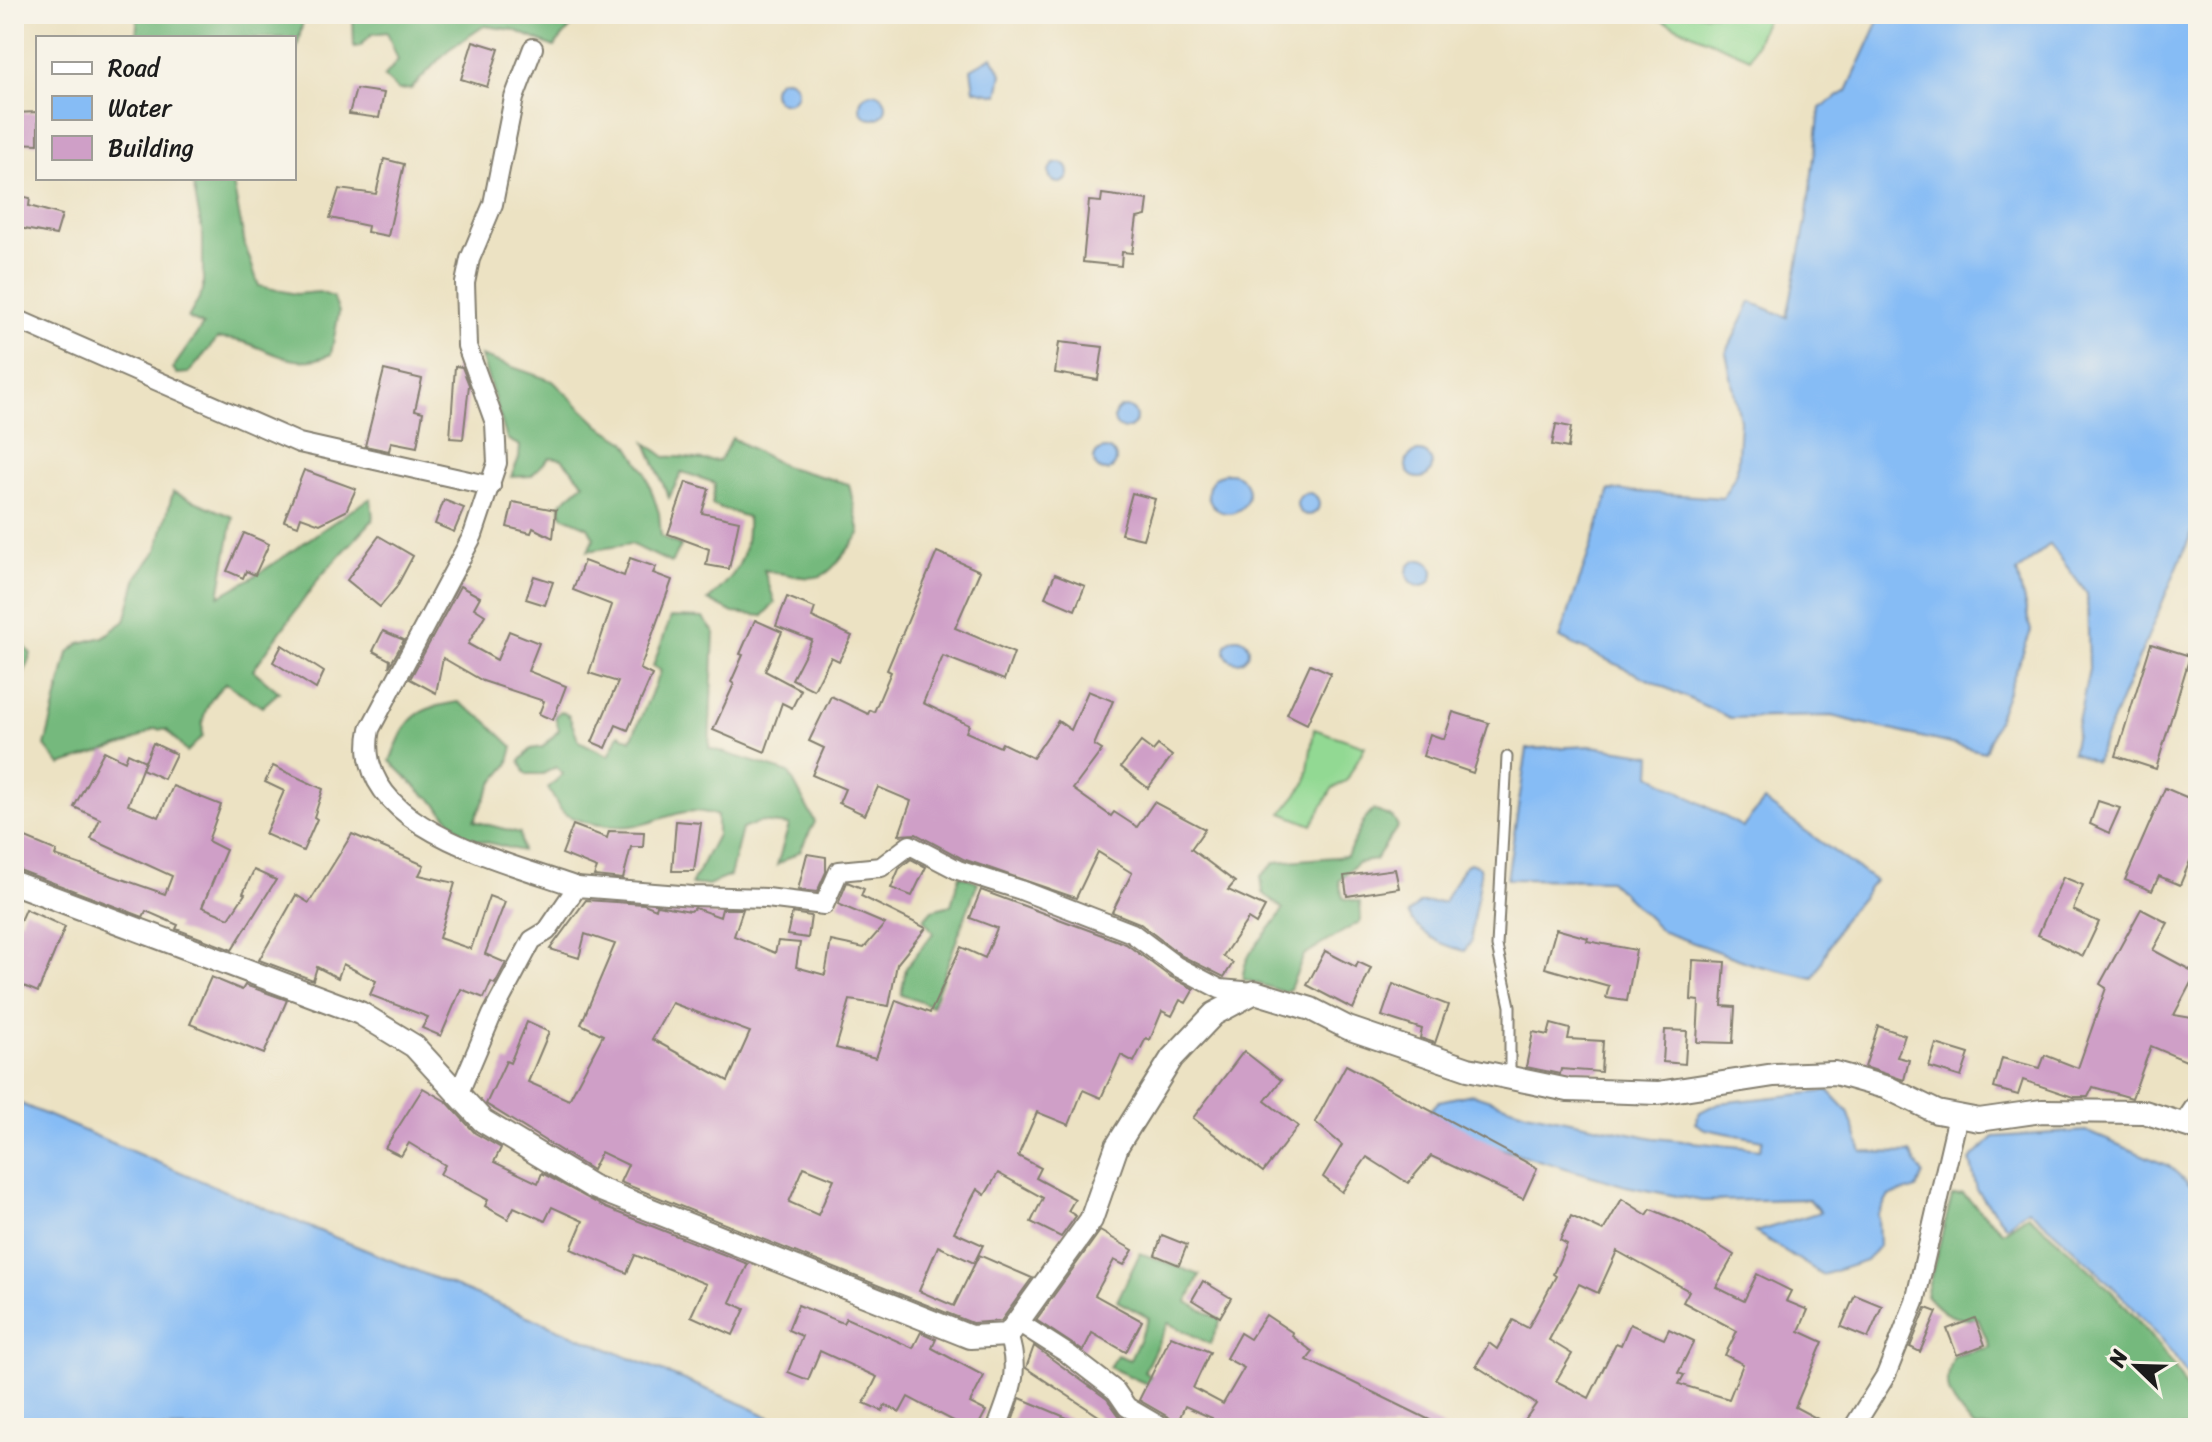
<svg xmlns="http://www.w3.org/2000/svg" width="2212" height="1442" viewBox="0 0 2212 1442" font-family="Sriracha,sans-serif">
	<style>
		.green { fill: #92d993; stroke: #577a58; stroke-width: 2 }
		.forest { fill: #75b97d; stroke: #486a4c; stroke-width: 2 }
		.water { fill: #86bcf5; stroke: #516c88; stroke-width: 2 }
		.building { fill: #cf9fc7; fill-rule: evenodd }
		.lines { fill: none; stroke-linecap: round; stroke-linejoin: round }
		.service-casing { stroke: #847f70; stroke-width: 13 }
		.minor-casing { stroke: #847f70; stroke-width: 22 }
		.tertiary-casing { stroke: #847f70; stroke-width: 26 }
		.service { stroke: #fff; stroke-width: 9 }
		.minor { stroke: #fff; stroke-width: 18 }
		.tertiary { stroke: #fff; stroke-width: 22 }
	</style>
	<rect width="100%" height="100%" fill="#f7f3e8"/>
	<filter id="ink" filterUnits="userSpaceOnUse"><feTurbulence type="fractalNoise" baseFrequency=".0125" numOctaves="2"/><feDisplacementMap in="SourceGraphic" scale="16" xChannelSelector="R" yChannelSelector="G"/><feConvolveMatrix kernelMatrix="1 2 1 2 8 2 1 2 1" color-interpolation-filters="sRGB"/></filter>
	<filter id="wash" filterUnits="userSpaceOnUse"><feTurbulence type="fractalNoise" baseFrequency=".006" numOctaves="4" result="noise"/><feDisplacementMap in="SourceGraphic" scale="32" xChannelSelector="R" yChannelSelector="G"/><feGaussianBlur stdDeviation="1.8" result="paint"/><feColorMatrix in="noise" values="0 0 0 0 0 0 0 0 0 0 0 0 0 0 0 0 0 1.4 0 .05"/><feComposite in="paint" operator="in"/></filter>
	<g filter="url(#wash)">
		<rect width="100%" height="100%" fill="#ece2c3"/>
		<g class="green">
			<polygon points="1647,14 1768,14 1750,58"/>
			<polygon points="1314,729 1365,746 1347,780 1332,789 1312,825 1282,813 1306,783"/>
		</g>
		<g class="forest">
			<polygon points="138,14 302,14 303,21 294,62 294,38 136,38"/>
			<polygon points="353,14 576,14 579,18 554,47 514,30 484,26 448,50 411,89 398,90 384,77 398,60 387,32 372,34 360,46 354,47"/>
			<path d="M192 178H232L245 245 259 286 296 294 319 292 333 297 339 312 331 354C285 376 261 336 217 339L189 373 177 374 173 368 203 325 188 318 203 291V236Z"/>
			<polygon points="481,356 553,381 600,426 626,442 645,472 659,513 661,536 681,546 671,563 631,544 588,551 594,538 588,527 562,516 560,504 584,483 562,459 550,457 531,476 511,477 519,458 520,446 507,439"/>
			<path d="M732 438 784 466 849 484 860 534C819 586 828 582 764 570L775 603 763 616 733 613 708 600C737 575 749 557 747 517L712 505 715 483 682 472 669 498 646 443 665 457C685 455 702 463 720 460Z"/>
			<path d="M173 492 233 517 219 596C273 569 319 529 371 498L373 520 320 577 253 670 279 692 262 707 226 683C210 697 200 714 203 736L187 752 167 730 154 729 129 743 60 765 45 746 68 653 80 643 103 637 125 621 137 577 157 550Z"/>
			<path d="M671 617 703 618 714 632 709 748 789 773 815 822 800 851 777 865 789 825 760 822 742 829 730 876 708 885H691L717 835V816C691 806 676 814 651 822 625 830 589 827 565 814 558 809 553 796 548 788L563 774 556 767 543 774H526L520 761 531 749 543 747 559 730 555 716 561 711 569 716 579 741 609 756 619 734 631 740 661 671 653 666Z"/>
			<polygon points="20,640 31,654 14,701 14,647"/>
			<path d="M458 702 485 720 513 747 508 765 492 784 474 821 520 833 522 851 465 837 431 798 424 795 390 761C407 719 411 709 458 702Z"/>
			<path d="M1373 810 1392 817 1398 826 1375 860 1357 863 1339 881 1343 898 1360 902 1361 921 1304 955 1290 989 1284 992 1243 979C1242 950 1271 934 1283 909L1263 893 1261 876 1276 862 1347 856 1363 822Z"/>
			<polygon points="960,875 978,882 932,1006 901,995 906,968 933,933 924,919 932,910 951,905"/>
			<path d="M1963 1194 2003 1232 2028 1215C2076 1253 2198 1366 2198 1428H1974C1951 1400 1940 1391 1954 1356L1990 1347 1978 1319C1953 1320 1943 1315 1926 1295L1952 1196Z"/>
			<polygon points="1140,1253 1200,1275 1187,1302 1221,1320 1210,1344 1168,1323 1144,1372 1156,1380 1153,1387 1109,1367 1117,1355 1130,1360 1149,1318 1117,1301"/>
		</g>
		<g class="water">
			<polygon points="1882,14 2198,14 2198,518 2095,762 2072,752 2089,669 2087,594 2050,544 2017,572 2031,631 1985,752 1831,716 1730,718 1560,638 1610,490 1723,498 1737,472 1740,420 1726,353 1751,302 1787,317 1806,222 1820,108 1847,91"/>
			<polygon points="992,57 1002,74 998,95 974,90 971,69"/>
			<circle cx="785" cy="91" r="12"/>
			<circle cx="873" cy="106" r="13"/>
			<circle cx="1059" cy="173" r="10"/>
			<circle cx="1125" cy="418" r="11"/>
			<circle cx="1105" cy="460" r="11"/>
			<circle cx="1419" cy="465" r="13"/>
			<circle cx="1228" cy="493" r="20"/>
			<circle cx="1308" cy="504" r="11"/>
			<circle cx="1420" cy="573" r="13"/>
			<circle cx="1237" cy="650" r="12"/>
			<polygon points="1592,746 1652,755 1651,775 1743,827 1764,801 1875,881 1841,922 1814,978 1755,965 1663,932 1609,880 1507,879 1527,749"/>
			<path d="M1470 863 1480 867C1482 896 1470 912 1472 941L1464 951C1444 946 1417 933 1408 914L1420 903 1444 902 1463 868Z"/>
			<polygon points="1829,1091 1848,1111 1862,1152 1910,1153 1923,1174 1917,1188 1889,1196 1878,1215 1879,1246 1866,1261 1823,1275 1755,1232 1820,1212 1809,1199 1702,1201 1626,1186 1437,1130 1427,1114 1439,1101 1472,1094 1526,1112 1654,1138 1760,1149 1763,1140 1705,1129 1695,1123 1700,1112 1718,1103"/>
			<polygon points="14,1101 312,1228 745,1405 791,1428 14,1428"/>
			<path d="M2086 1131 2169 1166 2198 1192V1399C2182 1346 2072 1245 2028 1209L2006 1226 1977 1190 1970 1160 1994 1137Z"/>
		</g>
		<g id="blocks">
			<g class="building">
				<polygon points="473,41 499,49 487,87 461,79"/>
				<polygon points="356,89 384,93 379,118 349,114"/>
				<polygon points="38,112 38,144 14,143 14,113"/>
				<polygon points="384,159 404,164 388,236 367,232 368,226 330,218 339,189 376,194"/>
				<polygon points="1102,194 1148,200 1146,216 1137,218 1132,253 1122,252 1121,266 1083,262 1089,201 1101,202"/>
				<polygon points="14,195 30,198 29,206 62,215 56,235 14,227"/>
				<polygon points="1059,342 1103,347 1098,380 1055,373"/>
				<polygon points="455,366 462,367 469,385 463,439 450,438"/>
				<polygon points="384,370 422,379 415,410 423,412 417,447 391,442 389,451 365,446"/>
				<polygon points="1556,424 1571,427 1568,448 1552,445"/>
				<polygon points="304,470 356,489 346,511 320,524 301,517 298,526 284,521"/>
				<polygon points="686,482 709,489 702,513 739,521 729,569 706,565 709,549 668,534"/>
				<polygon points="1132,493 1155,499 1143,539 1121,534"/>
				<polygon points="444,500 464,508 454,532 435,524"/>
				<polygon points="513,502 556,510 553,538 533,528 531,533 507,527"/>
				<polygon points="244,533 269,544 255,575 246,571 243,578 227,571"/>
				<polygon points="379,536 413,556 396,588 380,607 347,580"/>
				<polygon points="937,552 980,571 955,628 1014,653 1004,680 943,656 923,703 969,725 966,732 1000,747 1002,743 1033,758 1058,721 1071,730 1088,691 1113,701 1094,745 1102,750 1073,789 1111,816 1114,812 1137,827 1154,802 1205,829 1191,849 1235,882 1228,890 1265,907 1256,924 1248,919 1223,956 1233,963 1224,977 1182,956 1139,923 1112,912 1132,873 1098,852 1076,898 963,859 916,834 899,835 911,801 878,787 865,815 839,803 845,789 812,775 824,748 809,741 831,696 868,714 870,710 874,712 891,672 887,670"/>
				<polygon points="630,558 656,567 653,573 672,580 640,669 652,675 628,730 616,725 606,748 592,742 618,682 589,673 612,605 573,590 584,561 624,576"/>
				<polygon points="1055,574 1085,586 1075,610 1045,597"/>
				<polygon points="534,576 553,582 545,605 526,599"/>
				<polygon points="460,586 480,597 474,608 485,615 468,644 497,660 509,631 539,643 528,671 566,686 553,720 539,714 544,701 483,681 443,658 436,693 410,679"/>
				<polygon points="787,597 815,608 812,617 852,636 839,661 831,657 814,690 792,679 812,640 776,626"/>
				<polygon points="755,620 782,632 765,671 801,690 792,708 782,703 765,752 713,730 734,684 731,682 743,655 740,654"/>
				<polygon points="383,631 404,640 389,667 390,660 373,651"/>
				<polygon points="2151,644 2190,656 2156,769 2116,756"/>
				<polygon points="282,645 324,672 316,689 273,662"/>
				<polygon points="1310,664 1331,673 1307,724 1287,714"/>
				<polygon points="1453,712 1489,723 1473,773 1423,756 1430,734 1444,739"/>
				<polygon points="1141,742 1153,751 1158,745 1172,756 1148,788 1121,767"/>
				<polygon points="153,743 176,754 164,779 142,769"/>
				<polygon points="104,751 125,761 128,753 145,761 128,805 159,817 173,786 221,805 208,841 226,850 202,907 229,918 245,894 243,893 254,870 276,880 232,950 176,929 178,925 146,911 143,917 14,868 14,833 57,851 55,856 165,894 172,876 91,839 100,819 74,807"/>
				<polygon points="273,766 323,789 314,817 317,819 303,851 265,834 284,791 265,782"/>
				<polygon points="2165,788 2198,802 2198,842 2180,885 2159,876 2152,891 2125,880"/>
				<polygon points="2098,801 2120,808 2109,833 2090,824"/>
				<polygon points="676,821 701,823 694,871 672,871"/>
				<polygon points="573,825 607,838 609,831 644,832 643,847 631,847 623,879 594,876 597,868 562,854"/>
				<polygon points="352,834 424,865 419,875 455,883 439,938 471,949 489,896 505,902 485,954 506,963 495,984 491,982 484,998 461,989 441,1036 422,1028 428,1017 370,995 376,981 343,964 338,978 317,967 313,980 259,960 296,895 309,903"/>
				<polygon points="807,854 826,857 826,872 817,892 798,890"/>
				<polygon points="911,859 926,867 912,896 891,888 899,869"/>
				<polygon points="1395,869 1399,888 1347,896 1344,876"/>
				<polygon points="2063,877 2083,885 2073,910 2099,922 2083,956 2038,935"/>
				<path d="M847 882 864 889 861 896 926 928 897 964 889 1006 850 1000 836 1048 876 1058 896 1000 930 1013 961 947 985 958 997 928 970 918 981 890 1126 944 1169 976 1194 989 1186 1003 1180 1000 1172 1016 1162 1011 1150 1040 1146 1038 1134 1062 1121 1055 1101 1098 1083 1090 1069 1125 1037 1112 1018 1156 1041 1168 1036 1178 1075 1199 1068 1211 1076 1216 1061 1237 1031 1222 1043 1198 998 1173 985 1195 977 1189 954 1232 983 1245 974 1263 938 1246 919 1291 954 1306 979 1255 1032 1278 1001 1321 972 1323 620 1182 628 1165 601 1152 592 1170 486 1104 506 1061 510 1063 527 1022 549 1032 528 1082 569 1100 603 1035 581 1024 615 944 585 934 579 958 550 949 586 900 644 904 656 909 657 905 690 911 695 908 720 917 722 909H743L734 936 775 953 778 941 800 943 796 967 825 975 831 941 864 948 885 924 838 904ZM672 1003 750 1032 728 1081 652 1039ZM804 1167 834 1179 818 1215 789 1202Z"/>
				<polygon points="25,909 65,927 38,992 14,982 14,935"/>
				<polygon points="2141,909 2168,923 2153,950 2196,973 2174,1015 2198,1019 2198,1066 2151,1046 2132,1098 2093,1087 2088,1097 2073,1097 2023,1080 2018,1095 1994,1088 2002,1058 2040,1068 2045,1055 2078,1068 2106,988 2100,984"/>
				<polygon points="792,913 811,916 808,938 787,935"/>
				<polygon points="1556,929 1588,938 1587,941 1636,950 1627,1001 1606,998 1609,986 1545,968"/>
				<polygon points="1325,951 1356,967 1358,962 1371,968 1353,1009 1307,985"/>
				<polygon points="1693,960 1725,962 1722,1006 1735,1007 1733,1043 1697,1042 1699,1001 1691,1000"/>
				<polygon points="211,977 242,990 245,985 287,1000 264,1054 190,1024"/>
				<polygon points="1393,984 1448,1005 1435,1043 1420,1038 1422,1029 1382,1016"/>
				<polygon points="1551,1024 1570,1029 1568,1039 1603,1041 1601,1072 1561,1069 1560,1074 1526,1067 1533,1032 1548,1035"/>
				<polygon points="1878,1026 1905,1035 1897,1057 1909,1060 1904,1080 1865,1067"/>
				<polygon points="1665,1030 1687,1031 1685,1064 1663,1062"/>
				<polygon points="1936,1044 1969,1054 1961,1077 1929,1067"/>
				<polygon points="1244,1051 1281,1080 1265,1101 1298,1126 1263,1172 1193,1118"/>
				<polygon points="1346,1065 1537,1168 1523,1199 1431,1156 1408,1183 1367,1157 1342,1192 1323,1177 1342,1145 1315,1122"/>
				<polygon points="423,1088 447,1102 475,1133 501,1148 494,1162 538,1183 542,1173 606,1208 748,1264 730,1302 745,1309 733,1335 691,1316 706,1284 635,1255 627,1273 571,1249 583,1221 552,1207 545,1221 514,1207 508,1219 485,1206 488,1200 440,1174 445,1165 409,1143 401,1156 385,1148"/>
				<path d="M1622 1199 1647 1215 1651 1209 1681 1222 1734 1255 1716 1287 1744 1301 1757 1274 1791 1291 1786 1301 1808 1310 1799 1331 1823 1342 1795 1407 1835 1428H1519L1536 1404 1476 1366 1489 1343 1497 1349 1513 1320 1528 1328 1556 1276 1553 1274 1567 1244 1560 1240 1571 1216 1603 1231ZM1617 1251 1689 1291 1683 1302 1737 1331 1725 1355 1743 1364 1729 1399 1679 1384 1684 1375 1678 1373 1694 1341 1669 1329 1664 1339 1630 1324 1621 1345 1616 1343 1589 1398 1556 1381 1572 1354 1549 1340 1579 1284 1598 1293Z"/>
				<polygon points="1100,1231 1133,1250 1124,1265 1114,1260 1095,1295 1142,1321 1126,1352 1092,1333 1083,1351 1036,1320"/>
				<polygon points="1162,1235 1187,1245 1179,1265 1155,1255"/>
				<polygon points="1203,1281 1231,1298 1220,1317 1192,1300"/>
				<polygon points="1855,1295 1882,1306 1868,1338 1841,1327"/>
				<polygon points="798,1305 843,1323 846,1318 913,1348 921,1332 936,1339 932,1348 984,1376 970,1403 986,1411 977,1428 967,1428 908,1397 900,1412 885,1405 882,1411 864,1403 877,1377 820,1351 808,1380 788,1372 802,1336 788,1330"/>
				<polygon points="1926,1308 1937,1312 1920,1352 1910,1347"/>
				<polygon points="1266,1315 1293,1333 1292,1336 1313,1352 1307,1360 1446,1428 1208,1428 1212,1418 1185,1406 1175,1428 1170,1418 1139,1400 1171,1336 1210,1352 1193,1388 1223,1404 1244,1368 1226,1358 1240,1333 1250,1339"/>
				<polygon points="1975,1318 1985,1345 1957,1355 1947,1329"/>
				<polygon points="1034,1346 1107,1399 1120,1417 1139,1428 1117,1428 1026,1368"/>
				<polygon points="1020,1398 1091,1428 1010,1428"/>
			</g>
		</g>
	</g>
	<g filter="url(#ink)">
		<use href="#blocks" fill-opacity="0" stroke="#847f70" stroke-width="2"/>
		<g class="lines">
			<defs>
				<polyline id="service" points="1507,757 1497,946 1510,1006 1510,1076"/>
				<g id="minor">
					<path d="M533 48 514 98 493 204 470 259 465 283 467 346 495 423 497 463 473 535 370 729C349 827 508 862 577 887"/>
					<polyline points="14,318 299,443 491,486"/>
					<polyline points="458,1095 492,1015 532,940 547,931 577,887 693,896 767,898 824,905 839,871 881,867 910,845 958,870 1021,890 1132,933 1176,966 1220,989 1255,992"/>
					<polyline points="2183,1124 2198,1102"/>
					<polyline points="1018,1322 1068,1354 1116,1391 1127,1407 1163,1428"/>
					<path d="M997 1428C1010 1392 1021 1373 1008 1335"/>
					<polyline points="1853,1428 1886,1375 1915,1302 1958,1116"/>
				</g>
				<polyline id="tertiary" points="14,883 360,1013 414,1046 483,1121 591,1186 970,1337 1008,1335 1091,1220 1117,1146 1172,1058 1214,1014 1255,992 1311,1009 1348,1028 1468,1069 1568,1090 1658,1093 1774,1075 1835,1073 1888,1088 1937,1112 1979,1120 2042,1111 2144,1112 2198,1129"/>
			</defs>
			<use href="#service" class="service-casing"/>
			<use href="#minor" class="minor-casing"/>
			<use href="#tertiary" class="tertiary-casing"/>
			<use href="#service" class="service"/>
			<use href="#minor" class="minor"/>
			<use href="#tertiary" class="tertiary"/>
		</g>
	</g>
	<rect width="2212" height="1442" fill="none" stroke="#f7f3e8" stroke-width="48"/>
	<rect x="36" y="36" width="260" height="144" fill="#f7f3e8" stroke="#9f9d96" stroke-width="2"/>
	<rect x="52" y="62" width="40" height="12" fill="#ffffff" stroke="#9f9d96" stroke-width="2"/>
	<text x="108" y="76" font-size="24" fill="#1c1c1c">Road</text>
	<rect x="52" y="96" width="40" height="24" fill="#86bcf5" stroke="#9f9d96" stroke-width="2"/>
	<text x="108" y="116" font-size="24" fill="#1c1c1c">Water</text>
	<rect x="52" y="136" width="40" height="24" fill="#cf9fc7" stroke="#9f9d96" stroke-width="2"/>
	<text x="108" y="156" font-size="24" fill="#1c1c1c">Building</text>
	<g transform="translate(2136 1366) rotate(293)" stroke="#f7f3e8" stroke-width="6" paint-order="stroke">
	<path d="M0-6L14 30L0 20L-14 30Z" fill="#1c1c1c"/>
	<text y="-12" font-size="22" font-weight="bold" text-anchor="middle" fill="#1c1c1c">N</text>
	</g>
</svg>
